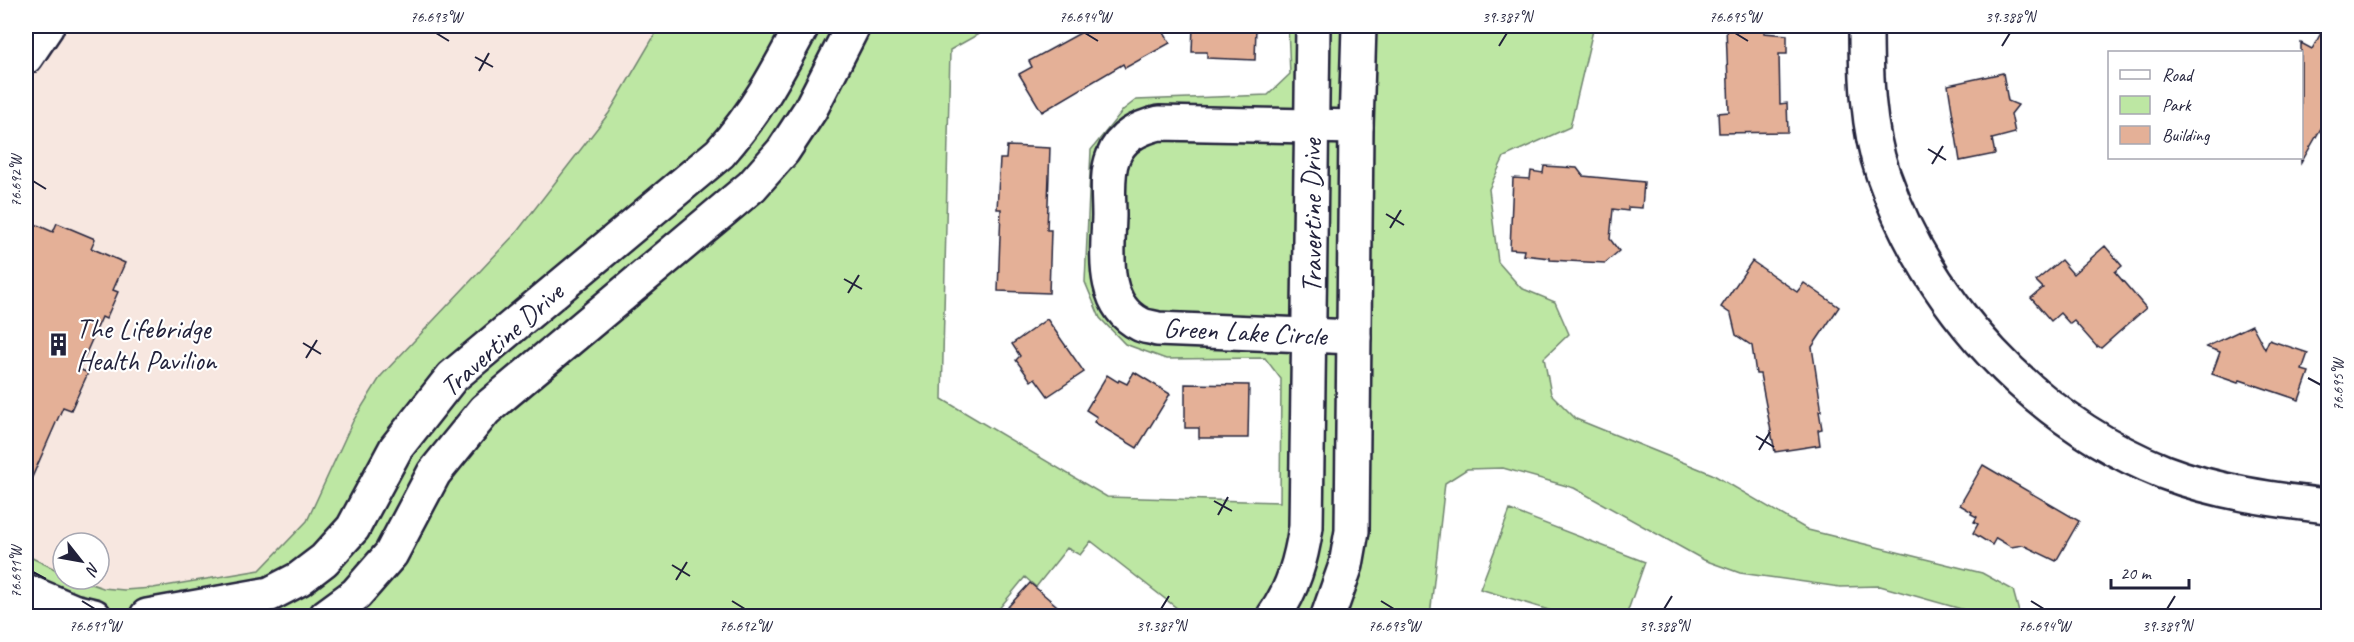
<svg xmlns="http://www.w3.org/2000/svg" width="2354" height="642" viewBox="0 0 2354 642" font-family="Caveat,sans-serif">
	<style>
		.built { fill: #f7e7e0 }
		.green { fill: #bde7a3; stroke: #70846f; stroke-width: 1.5 }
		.building { fill: #e4b097; stroke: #22223b; stroke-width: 1.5 }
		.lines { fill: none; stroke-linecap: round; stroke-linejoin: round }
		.minor-casing { stroke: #22223b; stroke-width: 38 }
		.minor { stroke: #fff; stroke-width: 33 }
		.ticks { fill: none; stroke: #22223b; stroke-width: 2 }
		.labels { text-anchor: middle; stroke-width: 4.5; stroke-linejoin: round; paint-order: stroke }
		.street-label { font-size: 28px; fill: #22223b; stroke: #fff }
		.poi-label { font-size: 28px; fill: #22223b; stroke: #fff; text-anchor: start }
		.neatline { fill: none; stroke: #22223b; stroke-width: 2 }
		.ticks-label { font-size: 15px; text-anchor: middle; fill: #22223b }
	</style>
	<rect width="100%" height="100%" fill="#fff"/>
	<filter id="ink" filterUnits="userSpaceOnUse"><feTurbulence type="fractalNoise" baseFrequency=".0167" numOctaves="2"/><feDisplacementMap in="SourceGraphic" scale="12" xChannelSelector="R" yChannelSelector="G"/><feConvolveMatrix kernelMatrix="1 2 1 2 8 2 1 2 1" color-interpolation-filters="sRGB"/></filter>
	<g filter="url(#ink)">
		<polygon class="built" points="61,26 663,26 609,113 564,176 530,218 381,376 353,421 307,521 260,570 153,588 124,590 103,588 77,579 99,579 99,543 63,543 63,573 26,555 26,76"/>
		<g class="green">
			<polygon points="660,26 993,26 950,50 942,399 1107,497 1280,502 1281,379 1265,358 1166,359 1125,344 1100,318 1085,282 1091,150 1123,110 1136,100 1268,95 1290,74 1288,26 1594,26 1570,127 1504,157 1489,189 1498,262 1521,288 1555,302 1569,334 1544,358 1551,394 1576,419 1712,474 1808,530 1982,573 2013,590 2020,616 1986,616 1880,586 1840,587 1740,573 1704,560 1574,488 1503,468 1467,469 1445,483 1430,616 1187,616 1091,541 1080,555 1067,548 1036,587 1025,577 993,616 26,616 26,555 63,573 63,579 77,579 103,588 124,590 153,588 260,570 307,521 353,421 381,376 516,233 609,113"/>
			<polygon points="1510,510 1645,562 1626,616 1568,616 1480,589"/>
		</g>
		<g class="building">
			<polygon points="1093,26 1160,26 1170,43 1125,68 1123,64 1042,112 1019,74 1032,67 1029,61"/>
			<polygon points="1193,26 1256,26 1255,60 1207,58 1207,52 1192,52"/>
			<polygon points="1726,26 1764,26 1764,33 1787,35 1787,54 1779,54 1780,104 1787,103 1788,132 1719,133 1718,113 1729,112"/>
			<polygon points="2325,26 2328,26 2328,116 2301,163 2301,43 2312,49"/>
			<polygon points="2003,73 2008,101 2018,105 2011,114 2015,133 1992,139 1995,154 1960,161 1948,85"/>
			<polygon points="1007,146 1050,148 1047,230 1051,230 1049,293 998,291 1001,209 997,209 1000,159 1006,159"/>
			<polygon points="1544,166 1577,168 1583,176 1644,182 1642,208 1628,207 1628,211 1613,209 1610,239 1619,251 1605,263 1550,260 1550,258 1523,255 1524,250 1510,249 1513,178 1530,179 1531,171 1543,173"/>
			<polygon points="26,220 53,232 57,223 95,239 91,248 125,263 113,290 118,292 106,319 102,317 79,369 88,373 71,410 63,407 26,491"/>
			<polygon points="2105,246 2122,266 2115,272 2146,308 2101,348 2098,346 2097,347 2074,321 2070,324 2060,313 2051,321 2031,298 2043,288 2036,281 2061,260 2073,274"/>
			<polygon points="1752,261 1797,292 1804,283 1839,307 1812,347 1821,406 1821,411 1819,411 1822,429 1818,430 1820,445 1775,452 1760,374 1756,374 1752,346 1736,335 1731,314 1721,307"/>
			<polygon points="1047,319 1084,372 1048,396 1035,378 1031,381 1016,360 1020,356 1012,344"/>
			<polygon points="2252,325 2265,349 2269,340 2308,353 2302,370 2309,372 2299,400 2240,380 2238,383 2212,374 2220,352 2206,347"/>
			<polygon points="1134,372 1170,394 1137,448 1094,422 1097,417 1086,410 1107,375 1118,382 1119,380 1127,384"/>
			<polygon points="1185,384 1249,385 1248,438 1199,438 1199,428 1185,428"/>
			<polygon points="1983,465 2079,521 2056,561 2023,545 2011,547 1996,538 1992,545 1973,533 1978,524 1974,522 1977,517 1971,514 1972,512 1960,505"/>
			<polygon points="1030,583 1069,616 1019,616 1008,607"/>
		</g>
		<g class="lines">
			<defs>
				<g id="minor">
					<path d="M1866 26C1866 75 1867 127 1883 174 1929 306 2034 420 2164 472 2216 492 2274 500 2328 506"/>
					<polyline points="26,57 47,26"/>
					<path d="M1354 337 1157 329C1152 327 1145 327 1140 324 1100 304 1108 252 1109 216 1109 198 1106 174 1113 157 1121 136 1139 128 1159 123L1356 127"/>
					<polyline points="26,591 73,611 94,616"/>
					<path d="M147 616 270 594 299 579 324 560 353 528 396 448 452 377 720 153C757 111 776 75 802 26"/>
					<polyline points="326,616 356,594 391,554 434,473 485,410 752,186 783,151 810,110 853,26"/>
					<path d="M1274 616C1293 589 1301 560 1306 527L1313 26"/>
					<polyline points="1328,616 1346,565 1352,531 1356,127 1359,26"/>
				</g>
			</defs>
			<use href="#minor" class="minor-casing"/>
			<use href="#minor" class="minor"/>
		</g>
	</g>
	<path class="ticks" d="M436 33 449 41M1085 33 1098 41M1735 33 1748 41M1499 46 1507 33M2002 46 2010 33M475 57 493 67M479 71 489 53M1928 149 1946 160M1932 164 1943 146M33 181 46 189M1386 214 1404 225M1390 228 1401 210M844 279 862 289M848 293 859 275M303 343 321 354M306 358 317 340M2308 378 2321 385M1756 436 1774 447M1759 450 1770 432M1214 501 1232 511M1218 515 1228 497M672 565 690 576M33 572 46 579M676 580 687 562M82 601 95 609M732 601 745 609M1381 601 1394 609M2031 601 2044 609M1161 609 1169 596M1664 609 1672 596M2167 609 2175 596"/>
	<defs>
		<symbol id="building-bare" viewBox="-9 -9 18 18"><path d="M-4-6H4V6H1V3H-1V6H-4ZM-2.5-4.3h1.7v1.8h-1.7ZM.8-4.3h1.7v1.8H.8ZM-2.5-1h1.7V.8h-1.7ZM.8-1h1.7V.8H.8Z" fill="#22223b" stroke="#fff" stroke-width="2.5" paint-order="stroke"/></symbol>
	</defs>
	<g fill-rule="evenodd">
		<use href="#building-bare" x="42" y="328" width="33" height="33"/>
	</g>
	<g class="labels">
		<g class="street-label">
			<text transform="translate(1311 216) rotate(-90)" y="10">Travertine Drive</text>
			<text transform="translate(1245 331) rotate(3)" y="10">Green Lake Circle</text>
			<text transform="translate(501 339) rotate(-42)" y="10">Travertine Drive</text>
		</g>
		<g class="poi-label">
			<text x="76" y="338">The Lifebridge<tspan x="76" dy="32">Health Pavilion</tspan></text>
		</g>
	</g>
	<rect width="2354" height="642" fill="none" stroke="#fff" stroke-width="66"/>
	<rect x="2108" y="51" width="195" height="108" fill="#ffffff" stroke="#a7a7b1" stroke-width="1.5"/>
	<rect x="2120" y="70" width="30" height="9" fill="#ffffff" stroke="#a7a7b1" stroke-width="1.5"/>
	<text x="2162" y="81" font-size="18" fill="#22223b">Road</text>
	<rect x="2120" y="96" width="30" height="18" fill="#bde7a3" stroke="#a7a7b1" stroke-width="1.5"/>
	<text x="2162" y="111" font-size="18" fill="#22223b">Park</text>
	<rect x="2120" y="126" width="30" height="18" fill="#e4b097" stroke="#a7a7b1" stroke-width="1.5"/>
	<text x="2162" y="141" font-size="18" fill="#22223b">Building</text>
	<g transform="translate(81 561) rotate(121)"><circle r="28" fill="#ffffff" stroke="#a7a7b1" stroke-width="1.5"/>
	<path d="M0-4.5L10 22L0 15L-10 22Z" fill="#22223b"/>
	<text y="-9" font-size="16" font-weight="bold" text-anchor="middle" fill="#22223b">N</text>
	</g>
	<path d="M2111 579v9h78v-9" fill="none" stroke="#22223b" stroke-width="3"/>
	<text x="2120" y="579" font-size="18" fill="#22223b" stroke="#ffffff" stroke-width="4.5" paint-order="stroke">20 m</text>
	<rect x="33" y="33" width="2288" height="576" class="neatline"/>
	<g class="ticks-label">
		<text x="436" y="22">76.693°W</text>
		<text x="1085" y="22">76.694°W</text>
		<text x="1507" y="22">39.387°N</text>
		<text x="1735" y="22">76.695°W</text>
		<text x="2010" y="22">39.388°N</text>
		<text transform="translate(16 181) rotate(-90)" y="5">76.692°W</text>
		<text transform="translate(2338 385) rotate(-90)" y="5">76.695°W</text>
		<text transform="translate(16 572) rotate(-90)" y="5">76.691°W</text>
		<text x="95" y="631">76.691°W</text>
		<text x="745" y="631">76.692°W</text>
		<text x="1161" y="631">39.387°N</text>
		<text x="1394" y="631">76.693°W</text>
		<text x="1664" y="631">39.388°N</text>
		<text x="2044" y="631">76.694°W</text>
		<text x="2167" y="631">39.389°N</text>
	</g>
</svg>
